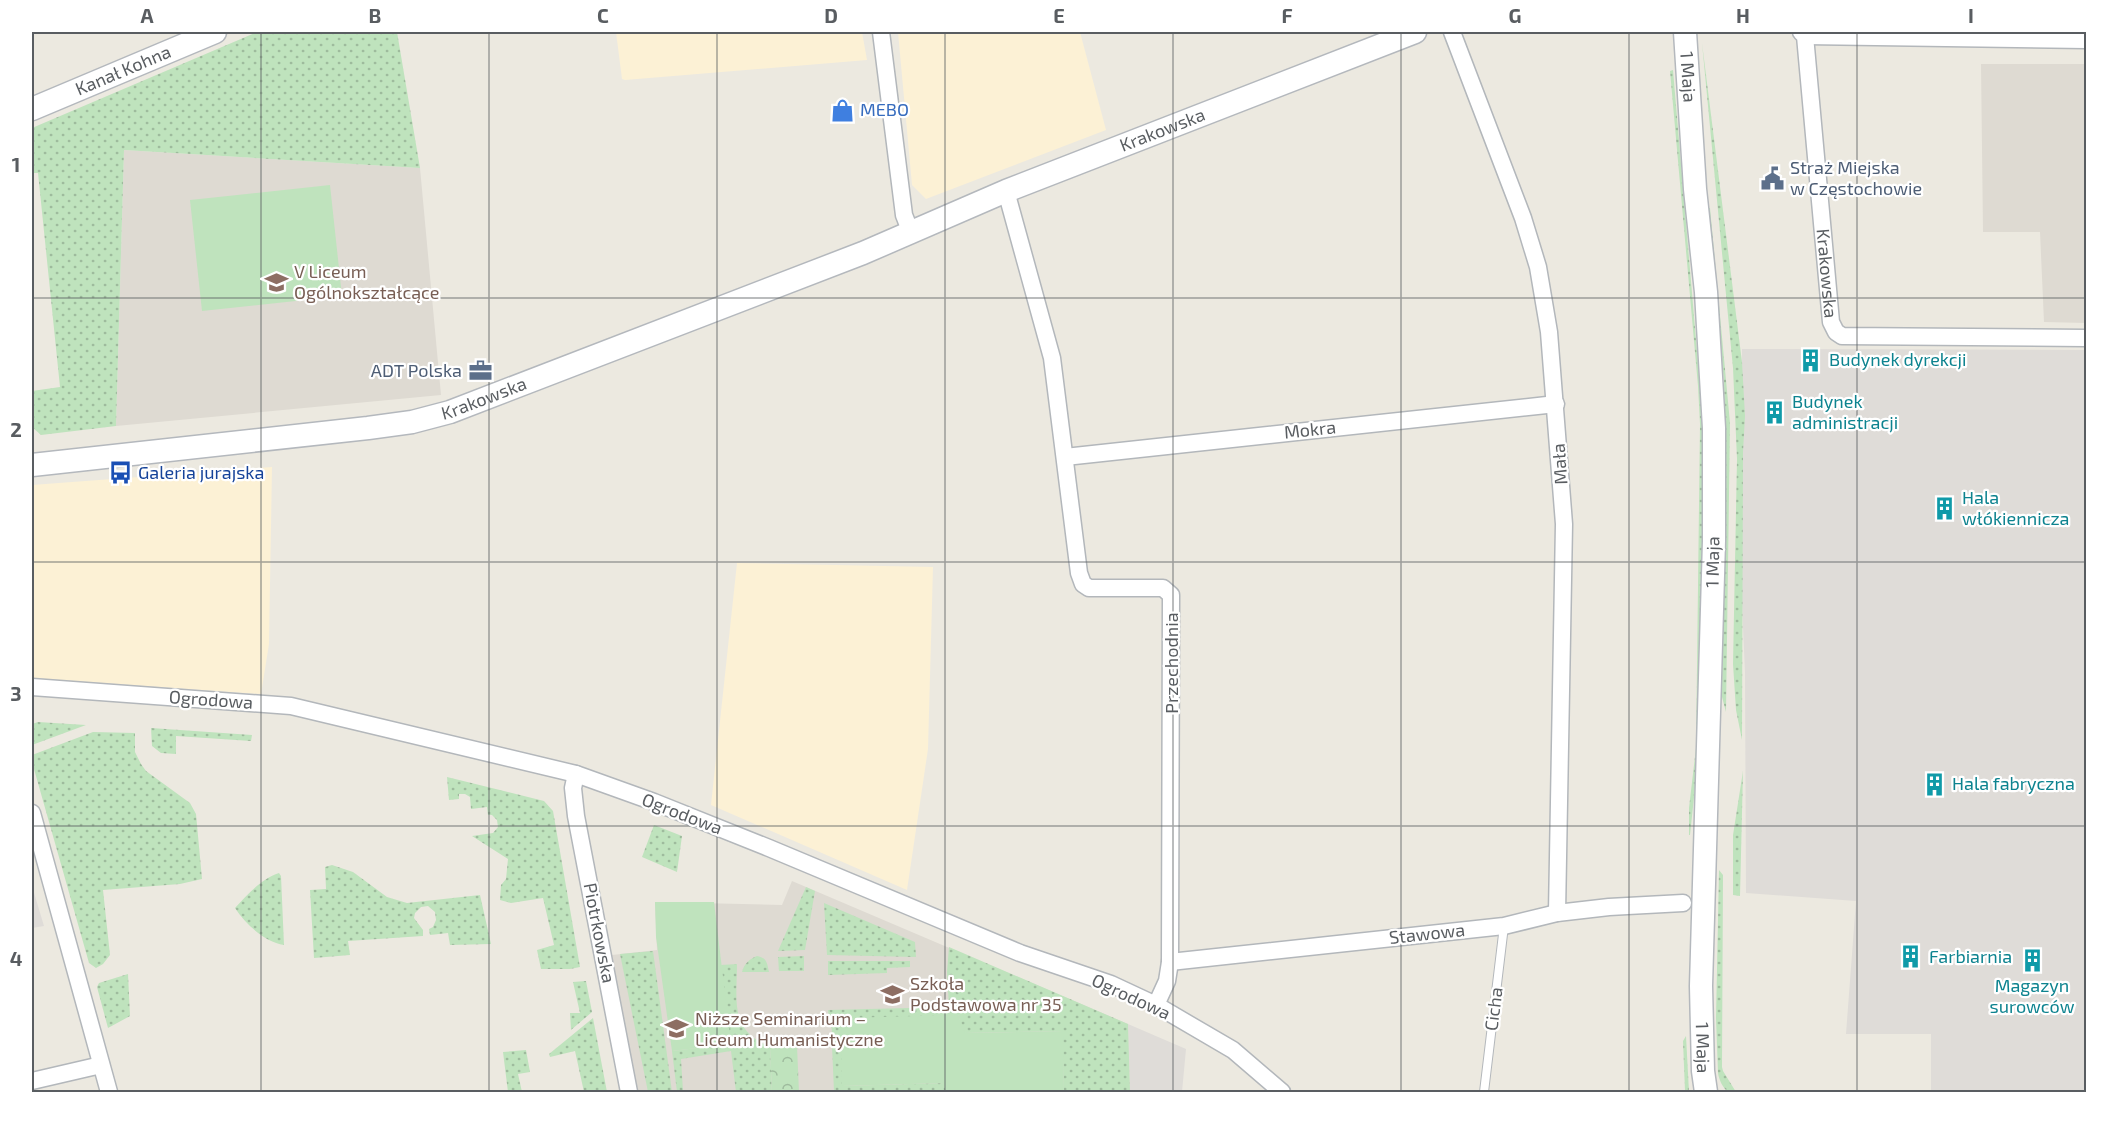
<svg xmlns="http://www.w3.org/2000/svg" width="2118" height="1124" viewBox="0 0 2118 1124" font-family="'Exo 2',sans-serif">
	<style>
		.commercial { fill: #fcf1d5 }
		.industrial { fill: #dfdcd8 }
		.education { fill: #dedad2 }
		.grass { fill: url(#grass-dots) }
		.forest { fill: url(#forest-crowns) }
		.pitch { fill: #bfe3bd }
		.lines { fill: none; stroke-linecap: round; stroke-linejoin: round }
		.lane-casing { stroke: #b3b7bb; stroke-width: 10 }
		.street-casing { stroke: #b3b7bb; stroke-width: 19 }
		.secondary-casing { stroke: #b4b8bd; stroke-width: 25 }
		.lane { stroke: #fff; stroke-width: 8 }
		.street { stroke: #fff; stroke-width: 16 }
		.secondary { stroke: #fff; stroke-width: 22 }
		.grid { fill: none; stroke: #595d61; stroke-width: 1.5; stroke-opacity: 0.55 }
		.labels { text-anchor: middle; stroke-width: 4.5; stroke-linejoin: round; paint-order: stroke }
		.street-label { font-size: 18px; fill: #595d61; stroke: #fff }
		.shop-label { font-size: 18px; fill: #366cbe; stroke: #fff; text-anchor: start }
		.service-label { font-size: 18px; fill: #4e5e75; stroke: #fff; text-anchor: start }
		.education-label { font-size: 18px; fill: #785e54; stroke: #fff; text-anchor: start }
		.culture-label { font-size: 18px; fill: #0d838f; stroke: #fff; text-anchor: start }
		.transit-label { font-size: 18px; fill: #164399; stroke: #fff; text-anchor: start }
		.neatline { fill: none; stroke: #595d61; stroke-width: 2 }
		.grid-label { font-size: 20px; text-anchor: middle; font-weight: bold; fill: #595d61 }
	</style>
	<defs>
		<pattern id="grass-dots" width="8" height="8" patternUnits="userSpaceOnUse" patternTransform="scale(1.5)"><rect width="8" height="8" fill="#bfe3bd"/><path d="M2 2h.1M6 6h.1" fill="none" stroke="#9ebb9d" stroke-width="1.8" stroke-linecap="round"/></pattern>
		<pattern id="forest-crowns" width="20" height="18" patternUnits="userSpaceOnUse" patternTransform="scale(1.5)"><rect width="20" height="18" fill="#bfe3bd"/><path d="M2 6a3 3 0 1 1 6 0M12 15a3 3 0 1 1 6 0" fill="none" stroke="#9ebb9d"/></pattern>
	</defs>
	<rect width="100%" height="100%" fill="#ece9e0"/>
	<g class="commercial">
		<polygon points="616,32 862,32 867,60 625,80 622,79"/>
		<polygon points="898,32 1080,32 1106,130 926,199 912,185"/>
		<polygon points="272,467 269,644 261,694 32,678 32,485"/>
		<polygon points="737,563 933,567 928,749 907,890 711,805"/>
	</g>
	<g class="industrial">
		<polygon points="1742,349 2086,350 2086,1092 1931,1092 1931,1034 1846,1034 1856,901 1746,893 1745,673 1742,603"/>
		<polygon points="32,886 44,926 32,928"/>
		<polygon points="1128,1024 1186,1049 1182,1092 1130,1092"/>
	</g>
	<g class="education">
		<polygon points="1981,64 2086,64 2086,323 2044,322 2040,232 1983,232"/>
		<polygon points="124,150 420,168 441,395 116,426"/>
		<polygon points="792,881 1128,1024 1130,1092 638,1092 612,955 657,950 655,902 782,905"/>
	</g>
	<g class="grass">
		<polygon points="257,32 397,32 420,168 124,150 116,426 41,435 32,427 32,391 60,387 38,173 32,173 32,128"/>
		<polygon points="1702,43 1742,362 1745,416 1743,452 1742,740 1736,710 1733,664 1737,459 1733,368"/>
		<polygon points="1673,70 1703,422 1703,534 1698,760 1690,835 1689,835 1689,808 1696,748 1700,424 1698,386 1670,71"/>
		<polygon points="1708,208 1710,208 1730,423 1726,712 1722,697 1725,427 1724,382"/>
		<polygon points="38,722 86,725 32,745 32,724"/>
		<polygon points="151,728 252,735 251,741 176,736 176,754 161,753 152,746"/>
		<polygon points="93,732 135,733 135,752 141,764 146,771 190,803 196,814 202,879 180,884 103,890 110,955 103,964 96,968 89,963 32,762 32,755"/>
		<polygon points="1743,771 1740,896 1733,895 1733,835"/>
		<polygon points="447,777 544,801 553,811 580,967 570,969 541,969 537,950 554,945 543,898 511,903 500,900 501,885 506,879 508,859 472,836 493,833 498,827 497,820 492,815 488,815 487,807 471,809 470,797 465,794 459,794 459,799 449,800"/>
		<polygon points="654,825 682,836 677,872 642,857"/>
		<polygon points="332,865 353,872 387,897 407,903 480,895 491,944 450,945 448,933 430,935 429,929 433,927 436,920 435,912 428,906 421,907 415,913 414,918 423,930 423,936 348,941 350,955 314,958 310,890 326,889 325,867"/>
		<path d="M1719 870 1723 875 1722 1067 1723 1071 1736 1092H1728C1723 1088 1719 1080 1718 1073L1716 1018Z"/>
		<path d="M279 873 281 876 284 945C265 942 246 925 235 908 248 894 261 879 279 873Z"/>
		<polygon points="806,887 815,891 805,950 778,951"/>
		<polygon points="824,903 915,942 916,957 827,955"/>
		<polygon points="949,947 1128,1024 1130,1092 1064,1092 1062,1031 964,1033 958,1015 843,1086 945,1083 945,1092 834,1092 832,1046 830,1045 829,1034 832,1033 831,1021 829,1021 828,1010 949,1007 947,972"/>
		<polygon points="653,951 672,1092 648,1092 620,954"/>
		<path d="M757 956C767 958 767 963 769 972H742C744 964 749 959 757 956Z"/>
		<polygon points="804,956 804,971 779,971 778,957"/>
		<polygon points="828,961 910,961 910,967 887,968 887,973 828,975"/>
		<path d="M737 964C737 1001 729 1030 770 1047L772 1092H736L731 1051 681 1059 683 1091 677 1092 672 1051 730 1044 721 965Z"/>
		<polygon points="128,974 130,1016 108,1028 97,987 99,983"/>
		<polygon points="586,981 592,1012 571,1030 570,1013 580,1013 573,982"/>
		<polygon points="593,1018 607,1092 584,1092 575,1051 550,1057 549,1054"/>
		<polygon points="1686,1036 1689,1092 1685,1091 1683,1041"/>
		<polygon points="526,1050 530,1072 518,1074 522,1092 508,1092 503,1052"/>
	</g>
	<polygon class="forest" points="797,1046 799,1092 772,1092 770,1047"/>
	<g class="pitch">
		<polygon points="330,185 342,296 202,311 190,200"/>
		<polygon points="655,902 714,902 731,1044 672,1051 656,937"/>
		<polygon points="958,1015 965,1033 1063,1031 1064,1092 945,1092 945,1083 842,1086 841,1018"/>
	</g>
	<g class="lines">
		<defs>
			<polyline id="lane" points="1484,1092 1504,926"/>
			<g id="street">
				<polyline points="881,32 904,215 911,233"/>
				<polyline points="1452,32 1523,218 1538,267 1549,332 1564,524 1557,913"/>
				<path id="s1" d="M1801 32 1805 36 1831 322 1836 332 1842 336 2086 338"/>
				<polyline points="1805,36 2086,40"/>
				<polyline points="1006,191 1052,358 1079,573 1083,584 1089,588 1163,588 1171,595 1170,962 1167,981 1156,1005"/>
				<polyline points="1065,457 1556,404"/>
				<polyline points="32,687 291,706 576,774 654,802 769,848 1020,953 1111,984 1156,1005 1233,1050 1282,1092"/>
				<polyline points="576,774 573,788 576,816 629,1092"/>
				<polyline points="32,813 109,1092"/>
				<polyline points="1170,962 1504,926 1557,913 1609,907 1683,903"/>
				<polyline points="32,1081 101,1065"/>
			</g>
			<g id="secondary">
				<path id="s2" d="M1685 32 1695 189 1706 292 1714 428V541L1701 986 1703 1071 1706 1092"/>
				<path id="s3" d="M32 109 215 32"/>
				<path id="s4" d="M32 465 368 428 412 422 450 412 863 253 1006 191 1415 32"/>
			</g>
		</defs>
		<use href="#lane" class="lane-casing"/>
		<use href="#street" class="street-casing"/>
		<use href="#secondary" class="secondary-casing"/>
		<use href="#lane" class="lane"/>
		<use href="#street" class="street"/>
		<use href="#secondary" class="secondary"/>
	</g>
	<path class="grid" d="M261 32V1092M489 32V1092M717 32V1092M945 32V1092M1173 32V1092M1401 32V1092M1629 32V1092M1857 32V1092M32 298H2086M32 562H2086M32 826H2086"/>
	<defs>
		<symbol id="shop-bare" viewBox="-9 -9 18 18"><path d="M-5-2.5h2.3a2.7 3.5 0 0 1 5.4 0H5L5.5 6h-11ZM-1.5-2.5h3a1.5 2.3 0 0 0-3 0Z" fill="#3f7fe0" stroke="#fff" stroke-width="2.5" paint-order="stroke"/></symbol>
		<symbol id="civic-bare" viewBox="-9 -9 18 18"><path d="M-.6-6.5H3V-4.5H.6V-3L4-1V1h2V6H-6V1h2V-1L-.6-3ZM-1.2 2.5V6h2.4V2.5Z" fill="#5c6f8a" stroke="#fff" stroke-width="2.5" paint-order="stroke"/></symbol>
		<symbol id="school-bare" viewBox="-9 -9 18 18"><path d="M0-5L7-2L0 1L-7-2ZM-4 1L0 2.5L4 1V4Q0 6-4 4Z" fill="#8d6e63" stroke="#fff" stroke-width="2.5" paint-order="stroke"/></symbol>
		<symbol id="building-bare" viewBox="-9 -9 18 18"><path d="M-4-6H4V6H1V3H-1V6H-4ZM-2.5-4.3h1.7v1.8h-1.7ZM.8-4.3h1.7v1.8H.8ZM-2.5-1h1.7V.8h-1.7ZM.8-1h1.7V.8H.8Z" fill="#0f9aa8" stroke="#fff" stroke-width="2.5" paint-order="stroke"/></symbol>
		<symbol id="office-bare" viewBox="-9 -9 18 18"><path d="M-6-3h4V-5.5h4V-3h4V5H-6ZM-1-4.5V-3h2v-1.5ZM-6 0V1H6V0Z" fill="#5c6f8a" stroke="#fff" stroke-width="2.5" paint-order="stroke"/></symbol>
		<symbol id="bus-bare" viewBox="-9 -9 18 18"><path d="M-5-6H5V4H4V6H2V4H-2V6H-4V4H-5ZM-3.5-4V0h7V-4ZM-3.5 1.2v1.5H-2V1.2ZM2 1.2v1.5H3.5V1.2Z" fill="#1a4fb4" stroke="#fff" stroke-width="2.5" paint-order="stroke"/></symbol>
	</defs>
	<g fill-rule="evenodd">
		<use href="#shop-bare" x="826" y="94" width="33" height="33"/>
		<use href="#civic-bare" x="1756" y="162" width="33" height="33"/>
		<use href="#school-bare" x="260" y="266" width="33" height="33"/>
		<use href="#building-bare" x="1794" y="344" width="33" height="33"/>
		<use href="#office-bare" x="464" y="354" width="33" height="33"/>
		<use href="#building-bare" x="1758" y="396" width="33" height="33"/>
		<use href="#bus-bare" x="104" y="456" width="33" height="33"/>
		<use href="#building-bare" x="1928" y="492" width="33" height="33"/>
		<use href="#building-bare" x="1918" y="768" width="33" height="33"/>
		<use href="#building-bare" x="1894" y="940" width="33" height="33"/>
		<use href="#building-bare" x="2016" y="944" width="33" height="33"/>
		<use href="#school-bare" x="876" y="978" width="33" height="33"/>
		<use href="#school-bare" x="660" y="1012" width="33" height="33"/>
	</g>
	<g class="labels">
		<g class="street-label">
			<text dy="6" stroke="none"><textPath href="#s3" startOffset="99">Kanał Kohna</textPath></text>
			<text dy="6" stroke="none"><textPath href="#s2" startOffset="45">1 Maja</textPath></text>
			<text dy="6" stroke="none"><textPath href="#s4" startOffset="1188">Krakowska</textPath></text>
			<text dy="6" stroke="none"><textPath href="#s1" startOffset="244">Krakowska</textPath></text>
			<text dy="6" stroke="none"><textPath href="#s4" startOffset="458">Krakowska</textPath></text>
			<text transform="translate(1310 430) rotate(-6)" y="6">Mokra</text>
			<text transform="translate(1560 464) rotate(-94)" y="6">Mała</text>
			<text transform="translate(1713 562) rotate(-89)" y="6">1 Maja</text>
			<text transform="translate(1172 663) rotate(-90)" y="6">Przechodnia</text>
			<text transform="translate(211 700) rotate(4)" y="6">Ogrodowa</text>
			<text transform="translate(682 814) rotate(21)" y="6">Ogrodowa</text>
			<text transform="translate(599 933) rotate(79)" y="6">Piotrkowska</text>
			<text transform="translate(1427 934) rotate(-6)" y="6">Stawowa</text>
			<text transform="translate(1131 997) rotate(25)" y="6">Ogrodowa</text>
			<text transform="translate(1494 1009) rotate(-83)" y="6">Cicha</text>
			<text dy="6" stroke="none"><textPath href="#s2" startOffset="1017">1 Maja</textPath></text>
		</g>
		<g class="shop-label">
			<text x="860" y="116">MEBO</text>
		</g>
		<g class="service-label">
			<text x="1790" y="174">Straż Miejska<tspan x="1790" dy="21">w Częstochowie</tspan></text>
			<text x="462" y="377" text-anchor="end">ADT Polska</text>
		</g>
		<g class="education-label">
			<text x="294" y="278">V Liceum<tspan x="294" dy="21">Ogólnokształcące</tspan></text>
			<text x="910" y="990">Szkoła<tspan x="910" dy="21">Podstawowa nr 35</tspan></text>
			<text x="695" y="1025">Niższe Seminarium –<tspan x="695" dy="21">Liceum Humanistyczne</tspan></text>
		</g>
		<g class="culture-label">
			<text x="1829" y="366">Budynek dyrekcji</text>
			<text x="1792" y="408">Budynek<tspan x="1792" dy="21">administracji</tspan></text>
			<text x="1962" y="504">Hala<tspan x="1962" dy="21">włókiennicza</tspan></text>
			<text x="1952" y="790">Hala fabryczna</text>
			<text x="1929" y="963">Farbiarnia</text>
			<text x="2032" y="992" text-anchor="middle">Magazyn<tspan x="2032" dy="21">surowców</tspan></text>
		</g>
		<g class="transit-label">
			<text x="138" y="479">Galeria jurajska</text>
		</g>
	</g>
	<rect width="2118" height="1124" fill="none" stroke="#ffffff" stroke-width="66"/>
	<rect x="33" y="33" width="2052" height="1058" class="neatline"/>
	<g class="grid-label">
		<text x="147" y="23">A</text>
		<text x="375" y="23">B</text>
		<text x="603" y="23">C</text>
		<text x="831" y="23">D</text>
		<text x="1059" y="23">E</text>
		<text x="1287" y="23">F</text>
		<text x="1515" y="23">G</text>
		<text x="1743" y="23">H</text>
		<text x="1971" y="23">I</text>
		<text x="16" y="172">1</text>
		<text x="16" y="437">2</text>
		<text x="16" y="701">3</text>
		<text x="16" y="966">4</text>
	</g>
</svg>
